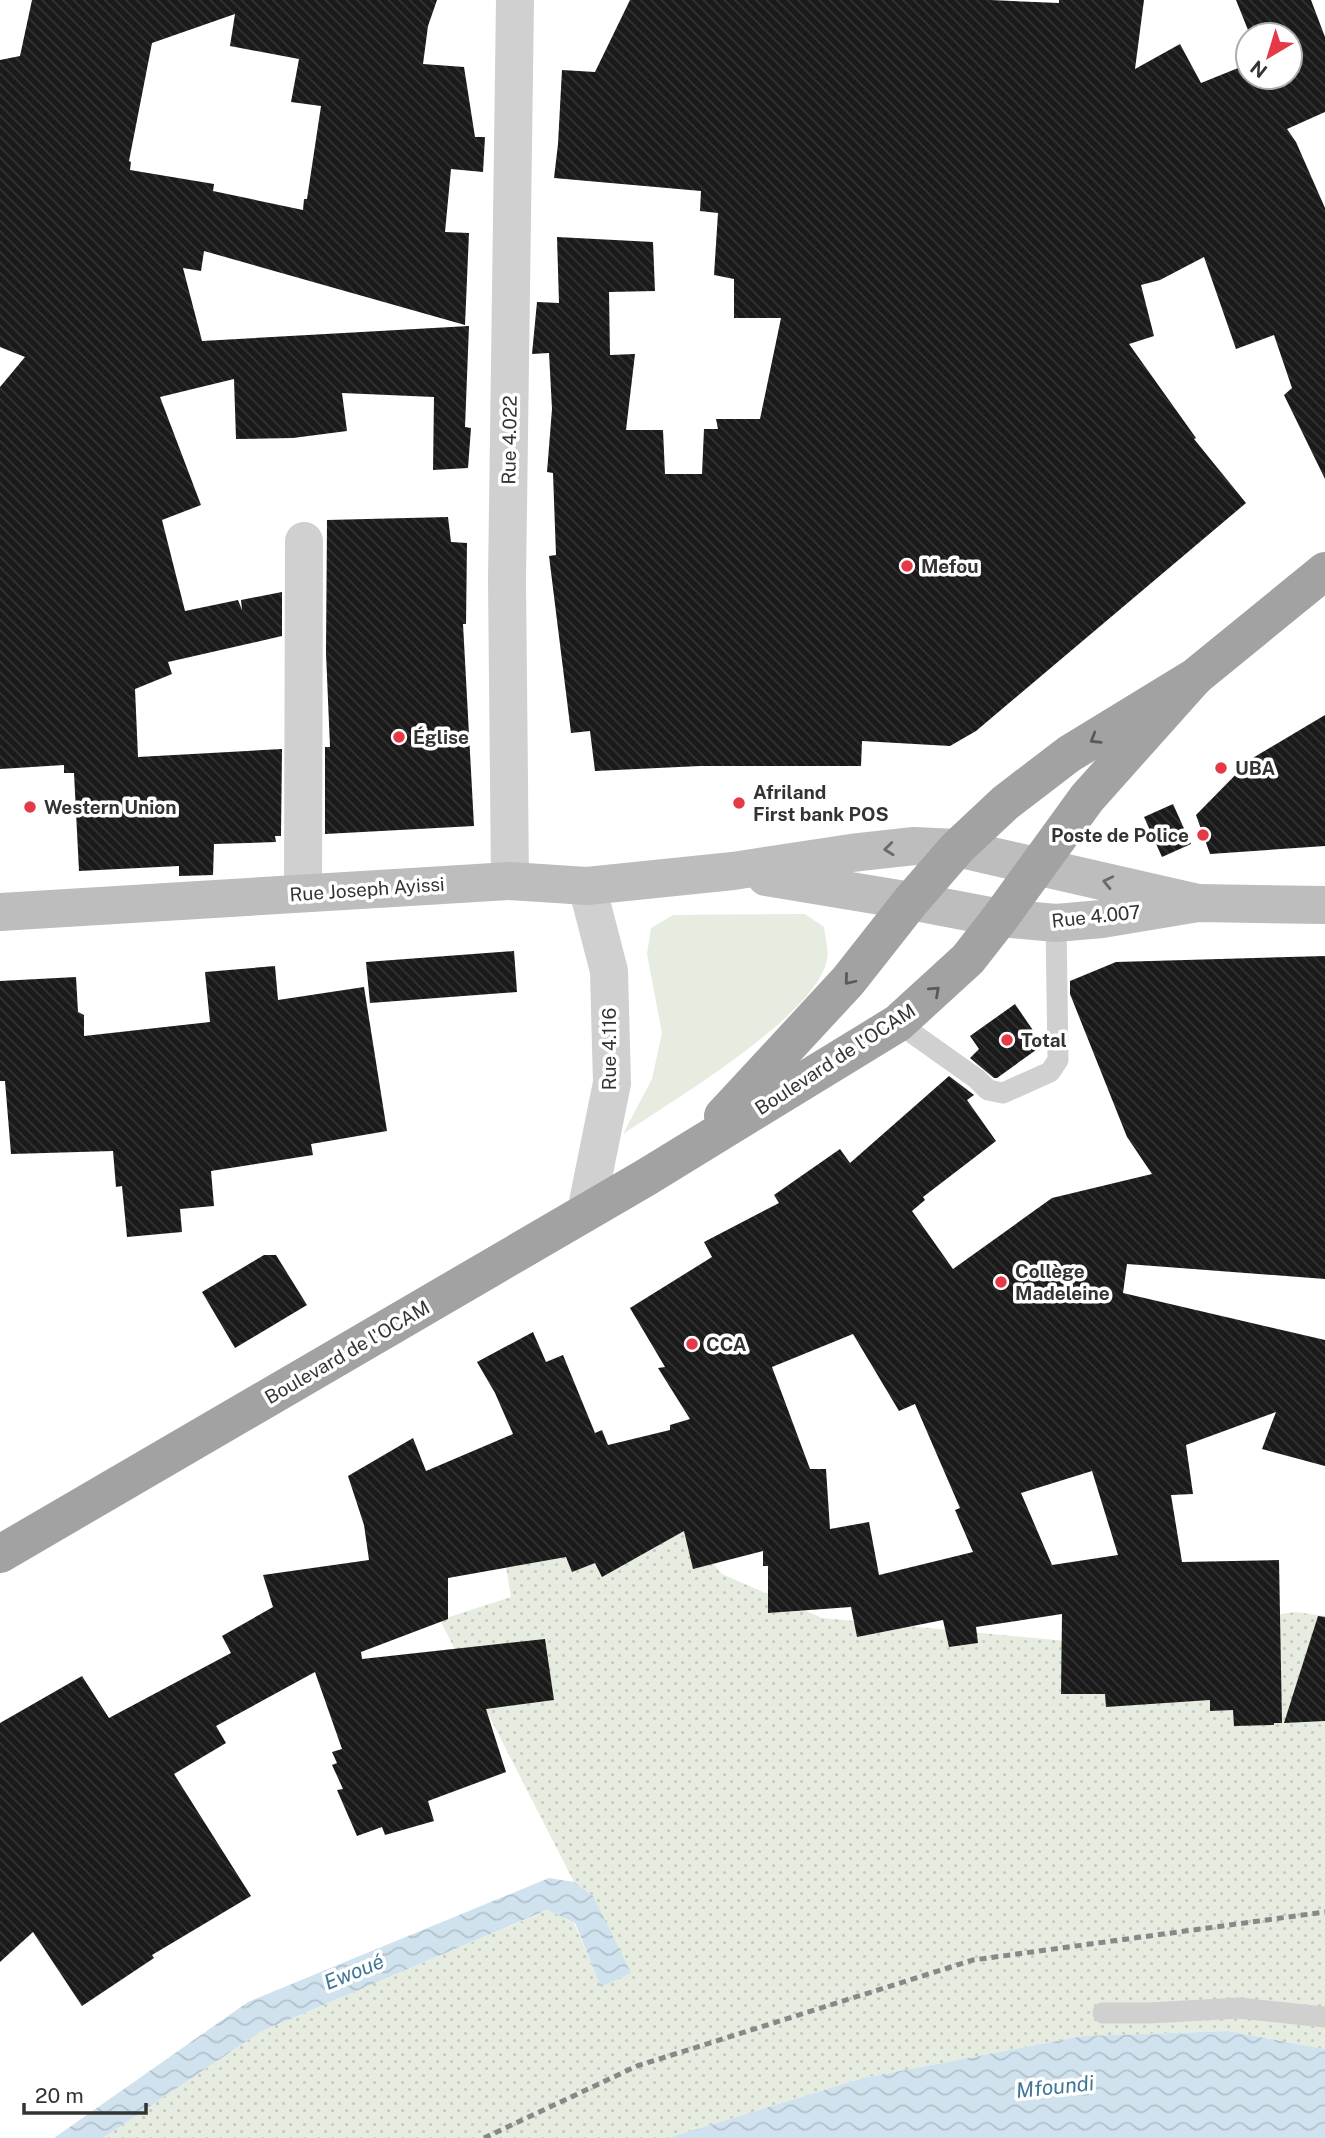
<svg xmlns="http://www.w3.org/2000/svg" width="1325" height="2138" viewBox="0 0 1325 2138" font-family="'Public Sans',sans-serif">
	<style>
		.grass { fill: url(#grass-dots) }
		.green { fill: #e6ecdf }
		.water { fill: url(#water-waves) }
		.building { fill: url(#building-back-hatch); fill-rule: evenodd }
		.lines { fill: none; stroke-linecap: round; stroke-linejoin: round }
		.service { stroke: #d0d0d0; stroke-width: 21 }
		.minor { stroke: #d0d0d0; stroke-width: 38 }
		.secondary { stroke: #bdbdbd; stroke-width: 38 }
		.trunk { stroke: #a2a2a2; stroke-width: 38 }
		.rail { stroke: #888; stroke-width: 5; stroke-dasharray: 7 5; stroke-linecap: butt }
		.oneway { stroke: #5a5a5a }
		.oneway2 { stroke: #6a6a6a }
		.poi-dot { fill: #e63946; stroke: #fff; stroke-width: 2.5 }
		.labels { text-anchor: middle; stroke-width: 7; stroke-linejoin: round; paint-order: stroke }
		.street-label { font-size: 19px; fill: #333; stroke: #fff }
		.poi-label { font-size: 19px; font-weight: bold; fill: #333; stroke: #fff; text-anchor: start }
		.water-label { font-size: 21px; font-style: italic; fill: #3f7597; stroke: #fff }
	</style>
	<defs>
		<pattern id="grass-dots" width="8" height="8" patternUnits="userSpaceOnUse" patternTransform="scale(1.75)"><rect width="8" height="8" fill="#e6ecdf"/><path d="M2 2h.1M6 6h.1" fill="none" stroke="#c6cbc0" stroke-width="1.8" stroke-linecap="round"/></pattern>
		<pattern id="water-waves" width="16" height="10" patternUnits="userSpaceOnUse" patternTransform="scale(1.75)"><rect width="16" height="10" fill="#cfe2ee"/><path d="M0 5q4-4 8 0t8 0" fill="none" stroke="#b2c2cd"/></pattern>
		<pattern id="building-back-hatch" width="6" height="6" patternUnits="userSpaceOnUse" patternTransform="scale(1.75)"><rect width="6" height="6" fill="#1a1a1a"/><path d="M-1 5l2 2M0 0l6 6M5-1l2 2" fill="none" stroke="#333"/></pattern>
	</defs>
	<rect width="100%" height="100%" fill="#fff"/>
	<polygon class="grass" points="612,1446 722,1574 822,1618 1077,1642 1296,1612 1325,1616 1325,2049 1228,2031 1083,2036 863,2078 668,2138 103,2138 260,2032 548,1910 574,1923 601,1986 615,1980 593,1896 574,1882 440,1620 511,1597 490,1468"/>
	<path class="green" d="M805 914 824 927C825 937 829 950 827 959 819 1014 670 1102 623 1134L652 1079 662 1033 647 954 651 928 673 915Z"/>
	<g class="water">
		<polygon points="549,1878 574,1882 593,1896 631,1973 601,1987 575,1923 547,1910 260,2032 103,2138 54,2138 248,2002"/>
		<polygon points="1228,2031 1325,2049 1325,2138 668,2138 863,2078 1083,2036"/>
	</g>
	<g class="building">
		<path d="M32 0H437L428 26 423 64 464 67 475 137H485L483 172 451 169 445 232 469 233 465 325 204 251 201 271 183 268 202 341 469 326 465 427 471 428 468 468 433 470 434 397 342 393 347 431 293 438 236 439 234 379 160 397 201 505 162 520 185 611 238 600 242 610 241 600 282 592V636L168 662 172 674 135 689 138 757 282 749 281 836H275L276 842 214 844 213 875 179 876V866L79 871 74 773H64V765L0 769V387L25 357 0 347V60L20 56ZM235 14 230 46 299 59 291 102 321 106 307 199H304L303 210 213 191 214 184 130 170 131 162 129 161 152 43Z"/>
		<polygon points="630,0 990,0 1059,3 1059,0 1144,0 1135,69 1180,44 1201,83 1248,64 1248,77 1290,77 1290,35 1250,35 1236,0 1311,0 1325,37 1325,112 1287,129 1296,142 1325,208 1325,479 1284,395 1292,388 1274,335 1236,349 1204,257 1160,280 1141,285 1154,336 1129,344 1196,438 1194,439 1246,503 976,731 950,746 862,741 861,766 700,766 595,771 590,731 571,733 549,556 556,555 553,473 547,472 552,409 549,353 532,354 537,302 559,303 557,237 653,242 655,291 609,292 610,355 635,354 626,430 663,430 665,474 702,474 704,429 718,429 716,419 760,419 781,318 734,318 734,279 714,275 718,213 700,211 701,191 554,178 558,144 562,70 595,72"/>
		<polygon points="448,517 451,542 467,543 466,624 463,624 474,826 325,834 325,747 330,747 326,653 327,520"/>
		<polygon points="1325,715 1325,846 1210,854 1196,815 1251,759"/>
		<polygon points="1173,804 1191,844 1162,857 1144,817"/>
		<polygon points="514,951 517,992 370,1003 366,962"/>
		<path d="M1325 956V1279L1127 1264 1123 1293 1325 1340V1466L1262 1449 1276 1412 1186 1445 1193 1494 1171 1495 1182 1562 1279 1560 1282 1723H1274V1725L1234 1726 1233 1710 1210 1711V1700L1106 1707 1105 1694H1061L1062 1614 976 1627 978 1643 949 1647 943 1620 857 1637 851 1607 768 1613V1566H763V1551L693 1569 684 1531 602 1577 595 1563 572 1572 566 1557 448 1578V1619L361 1652 362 1659 545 1639 554 1700 486 1709 506 1772 428 1801 434 1821 385 1835 382 1827 357 1836 337 1790 343 1789 332 1765 337 1763 332 1752 342 1749 315 1672 216 1726 226 1743 174 1774 251 1896 152 1955 154 1958 82 2006 33 1932 0 1962V1723L82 1676 109 1718 231 1653 222 1636 273 1607 263 1575 369 1560 364 1525 348 1476 413 1438 426 1471 513 1434 495 1393 477 1362 533 1332 546 1362 563 1355 595 1433 602 1430 608 1445 670 1430V1425L690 1419 658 1368 665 1367 630 1308 712 1257 704 1242 779 1203 774 1195 840 1149 850 1163 949 1076 974 1095 967 1100 996 1141 923 1197 925 1200 912 1211 953 1269 1052 1198 1152 1174 1127 1137 1070 994V981L1116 962ZM853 1334 899 1411 915 1404 960 1508 955 1510 973 1552 879 1575 869 1522 830 1529 826 1469H810L772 1367ZM1092 1471 1118 1555 1052 1565 1021 1493Z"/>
		<polygon points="275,966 278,1000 364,987 387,1131 311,1144 313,1155 211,1171 214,1206 180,1209 182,1232 127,1237 122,1186 116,1187 113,1151 11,1154 5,1081 0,1081 0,981 76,977 78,1012 84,1015 84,1036 210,1022 205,972"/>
		<polygon points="1015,1004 1043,1045 997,1078 994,1078 970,1058 979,1049 970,1036"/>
		<polygon points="264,1255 276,1255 307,1305 235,1348 202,1292"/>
		<polygon points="1318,1616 1325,1617 1325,1721 1284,1723"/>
	</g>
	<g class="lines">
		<g class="service">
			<polyline points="898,1023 977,1079 988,1090 1003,1093 1050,1072 1058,1060 1056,923"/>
			<polyline points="1103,2013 1149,2013 1239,2008 1325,2017"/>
		</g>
		<g class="minor">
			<polyline points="510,881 507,580 515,0"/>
			<polyline points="303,893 304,541"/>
			<polyline points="586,1212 612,1083 609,971 587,886"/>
		</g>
		<g class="secondary">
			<polyline points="766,877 911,901 1000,918 1056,923 1102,919 1198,903 1325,905"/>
			<polyline points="0,912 510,881 587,886 733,871 851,853 914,846 957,848 1198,903"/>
		</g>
		<g class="trunk">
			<polyline points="723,1116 848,981 911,901 957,848 1005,803 1069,754 1195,677 1325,571"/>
			<polyline points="0,1554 645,1178 898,1023 968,959 1000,918 1087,798 1195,677"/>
		</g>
		<polyline class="rail" points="484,2138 637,2066 973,1960 1325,1912"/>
	</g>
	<defs><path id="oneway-chevron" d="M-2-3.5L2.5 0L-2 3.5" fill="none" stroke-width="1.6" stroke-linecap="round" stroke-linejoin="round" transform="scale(1.75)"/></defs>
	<g class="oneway">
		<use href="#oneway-chevron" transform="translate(1095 739) rotate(149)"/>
		<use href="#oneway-chevron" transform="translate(849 980) rotate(130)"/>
		<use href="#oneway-chevron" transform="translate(935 991) rotate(-42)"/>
	</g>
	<g class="oneway2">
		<use href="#oneway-chevron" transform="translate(889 849) rotate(174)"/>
		<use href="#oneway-chevron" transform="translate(1108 882) rotate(-167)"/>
	</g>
	<g class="poi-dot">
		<circle cx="907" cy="566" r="7"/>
		<circle cx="399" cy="737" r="7"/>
		<circle cx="1221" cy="768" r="7"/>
		<circle cx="739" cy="803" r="7"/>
		<circle cx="30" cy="807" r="7"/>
		<circle cx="1203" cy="835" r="7"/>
		<circle cx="1007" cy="1040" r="7"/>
		<circle cx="1001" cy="1282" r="7"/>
		<circle cx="692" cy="1344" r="7"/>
	</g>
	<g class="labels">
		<g class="street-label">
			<text transform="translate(509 440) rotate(-89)" y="7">Rue 4.022</text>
			<text transform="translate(367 889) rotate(-4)" y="7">Rue Joseph Ayissi</text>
			<text transform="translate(1096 916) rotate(-6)" y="7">Rue 4.007</text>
			<text transform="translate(609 1049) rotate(-90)" y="7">Rue 4.116</text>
			<text transform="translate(835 1059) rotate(-33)" y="7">Boulevard de l'OCAM</text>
			<text transform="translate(347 1352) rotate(-30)" y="7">Boulevard de l'OCAM</text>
		</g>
		<g class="poi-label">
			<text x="921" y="573">Mefou</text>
			<text x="413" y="744">Église</text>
			<text x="1235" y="775">UBA</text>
			<text x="753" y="799">Afriland<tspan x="753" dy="22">First bank POS</tspan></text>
			<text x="44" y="814">Western Union</text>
			<text x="1189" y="842" text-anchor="end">Poste de Police</text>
			<text x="1021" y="1047">Total</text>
			<text x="1015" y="1278">Collège<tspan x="1015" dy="22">Madeleine</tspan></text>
			<text x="706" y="1351">CCA</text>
		</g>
		<g class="water-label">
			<text transform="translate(354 1972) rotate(-22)" y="7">Ewoué</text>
			<text transform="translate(1055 2087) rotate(-6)" y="7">Mfoundi</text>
		</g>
	</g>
	<g transform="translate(1269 56) rotate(218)"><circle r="33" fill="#ffffff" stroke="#adadad" stroke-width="2"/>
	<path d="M0-5L12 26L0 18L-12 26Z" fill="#e63946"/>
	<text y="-10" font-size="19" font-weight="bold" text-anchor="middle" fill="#333333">N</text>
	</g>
	<path d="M24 2103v10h122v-10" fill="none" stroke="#333333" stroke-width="3.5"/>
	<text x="35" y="2103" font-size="21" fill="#333333" stroke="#ffffff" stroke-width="5" paint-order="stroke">20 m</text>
</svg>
